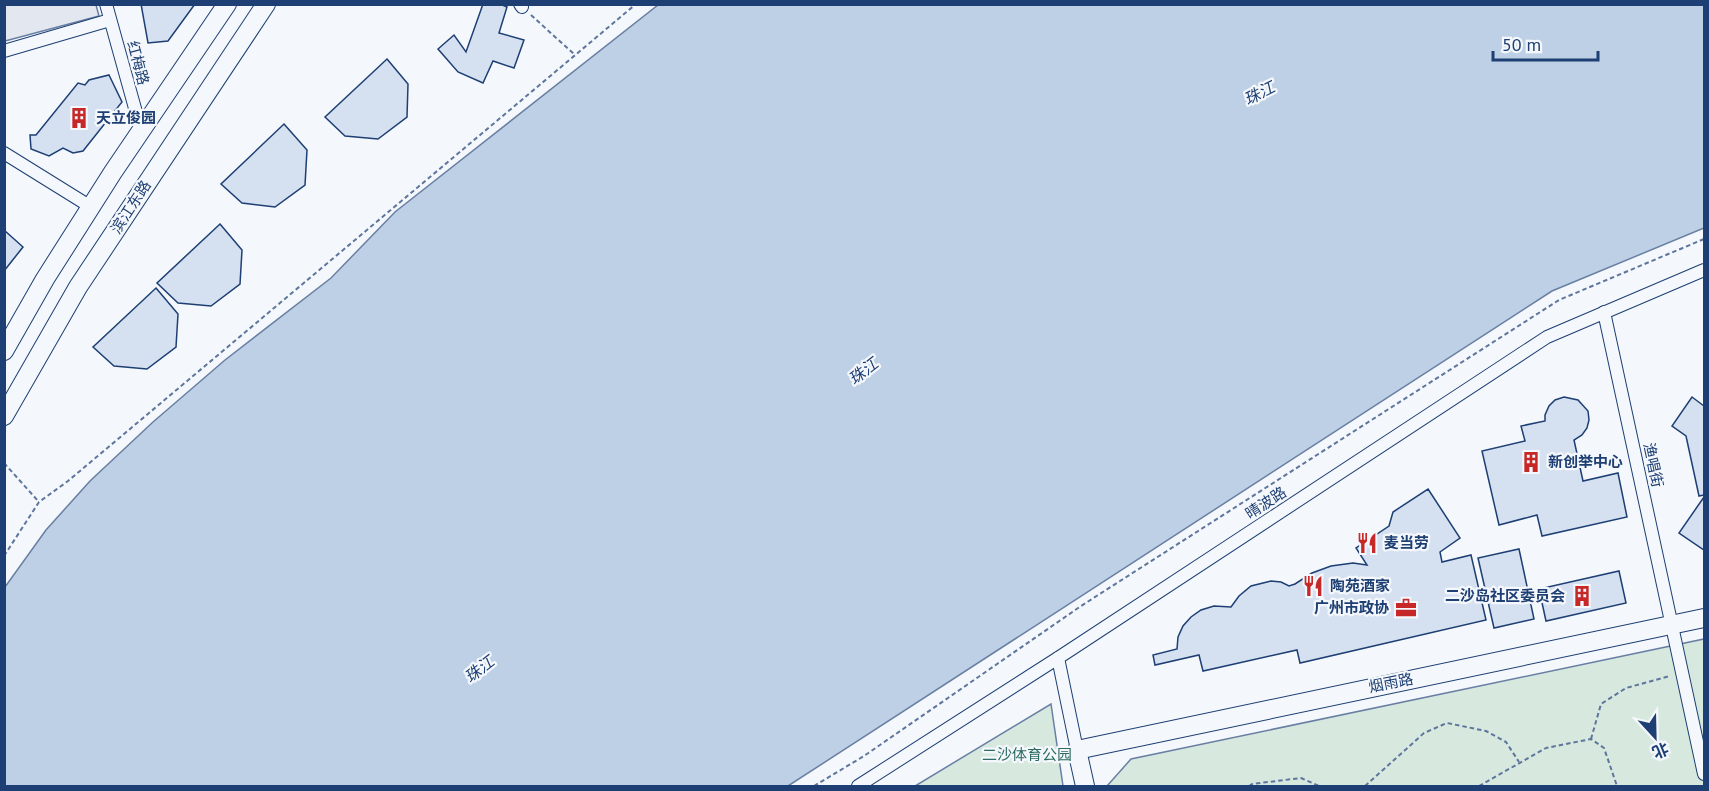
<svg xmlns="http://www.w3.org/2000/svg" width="1709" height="791" viewBox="0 0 1709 791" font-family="'PT Sans','Noto Sans SC',sans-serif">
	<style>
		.green { fill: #d7e8df; stroke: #687fa3; stroke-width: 1.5 }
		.parking { fill: #e3e8f0; stroke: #687fa3; stroke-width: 1.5 }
		.water { fill: #bed0e5; stroke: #687fa3; stroke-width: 1.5 }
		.building { fill: #d5e0f0; stroke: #1d3f73; stroke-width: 1.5 }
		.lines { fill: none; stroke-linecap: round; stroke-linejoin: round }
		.minor-casing { stroke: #1d3f73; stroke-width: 14 }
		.secondary-casing { stroke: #1d3f73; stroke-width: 20 }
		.path { stroke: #5e769c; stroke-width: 2; stroke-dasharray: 4.5 3; stroke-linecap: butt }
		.minor { stroke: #f4f7fb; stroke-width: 12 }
		.secondary { stroke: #f4f7fb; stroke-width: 18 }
		.labels { text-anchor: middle; stroke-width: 4.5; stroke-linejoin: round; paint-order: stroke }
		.street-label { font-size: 15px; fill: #1d3f73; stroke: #f4f7fb }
		.poi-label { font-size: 15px; font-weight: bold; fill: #1d3f73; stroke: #f4f7fb; text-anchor: start }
		.park-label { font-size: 15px; fill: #2c6c60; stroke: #f4f7fb }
		.water-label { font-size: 16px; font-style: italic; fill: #1d3f73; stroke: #f4f7fb }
	</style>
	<rect width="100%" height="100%" fill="#f4f7fb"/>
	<g class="green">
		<polygon points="1704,639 1704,786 1107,786 1131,759"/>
		<polygon points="1051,704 1063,786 915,786"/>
	</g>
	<polygon class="parking" points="5,4 96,5 99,16 5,41"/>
	<polygon class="water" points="658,5 1704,5 1704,228 1552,291 788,786 5,786 5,587 46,530 90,481 153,422 225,360 331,278 395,212"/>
	<g class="building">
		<polygon points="141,4 195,4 168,41 148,43"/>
		<polygon points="483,4 500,4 507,7 499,33 524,40 514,68 493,61 483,83 458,72 438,49 454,35 466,52"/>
		<polygon points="387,59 408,84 407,117 378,139 345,136 325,117"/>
		<polygon points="109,75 122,102 83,151 73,153 63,148 49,156 31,149 30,135 36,135 78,83 85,85 89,80"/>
		<polygon points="284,124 307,150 305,185 275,207 242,203 221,184"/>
		<polygon points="220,224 242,250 240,284 211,306 178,303 157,283"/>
		<polygon points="4,230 23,247 4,271"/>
		<polygon points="156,288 178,314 176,347 147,369 114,366 93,347"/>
		<polygon points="1564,397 1578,400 1588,411 1589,420 1587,428 1582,435 1574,440 1583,481 1618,473 1627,517 1542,536 1537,515 1499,525 1482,451 1525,441 1521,426 1545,421 1545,415 1549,406 1555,400"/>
		<polygon points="1692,397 1704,406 1704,495 1699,496 1686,436 1672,426"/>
		<polygon points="1428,489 1460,538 1440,552 1442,562 1471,555 1486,620 1300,663 1297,650 1203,671 1199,655 1155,665 1153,655 1177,649 1178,637 1183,626 1191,617 1201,610 1214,606 1231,607 1239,596 1251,586 1271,581 1281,582 1289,586 1295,584 1312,573 1331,566 1353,563 1367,565 1356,548 1389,526 1393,512"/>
		<polygon points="1704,497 1704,550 1679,533"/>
		<polygon points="1519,549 1534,619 1494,628 1478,558"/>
		<polygon points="1619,571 1626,603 1546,621 1539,589"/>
	</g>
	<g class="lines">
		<defs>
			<g id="minor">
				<polyline points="106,4 141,130"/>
				<polyline points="520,4 522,7"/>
				<polyline points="4,51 110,20"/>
				<polyline points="4,153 91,207"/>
				<polyline points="1604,312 1704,774"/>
				<polyline points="1058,658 1077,750"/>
				<polyline points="858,786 1058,658 1547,337 1704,270"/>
			</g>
			<g id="secondary">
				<polyline points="4,351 45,279 113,172 227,4"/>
				<polyline points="4,416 78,287 266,4"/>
				<polyline points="1085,786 1077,750 1704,618"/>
			</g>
		</defs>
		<use href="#minor" class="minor-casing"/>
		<use href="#secondary" class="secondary-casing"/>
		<g class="path">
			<polyline points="531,15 575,55"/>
			<polyline points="4,463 39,502"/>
			<polyline points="4,556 39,502 68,481 636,4"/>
			<polyline points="1591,739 1601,704 1626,688 1670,676"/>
			<polyline points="814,786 864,756 1081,606 1559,300 1704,239"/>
			<polyline points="1249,786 1252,784 1301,778 1319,786"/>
			<polyline points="1365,786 1424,733 1447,723 1486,731 1506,742 1519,762"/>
			<polyline points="1479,786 1546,748 1591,739 1604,748 1617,786"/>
		</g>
		<use href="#minor" class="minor"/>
		<use href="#secondary" class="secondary"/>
	</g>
	<defs>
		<symbol id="building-bare" viewBox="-9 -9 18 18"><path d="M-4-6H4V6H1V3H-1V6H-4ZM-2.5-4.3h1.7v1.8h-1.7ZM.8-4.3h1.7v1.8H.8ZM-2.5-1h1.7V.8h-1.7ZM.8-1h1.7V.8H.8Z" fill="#c62828" stroke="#f4f7fb" stroke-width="2.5" paint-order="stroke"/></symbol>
		<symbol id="restaurant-bare" viewBox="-9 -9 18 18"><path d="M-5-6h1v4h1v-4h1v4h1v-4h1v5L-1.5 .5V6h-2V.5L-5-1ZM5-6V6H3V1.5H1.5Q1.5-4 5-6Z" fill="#c62828" stroke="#f4f7fb" stroke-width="2.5" paint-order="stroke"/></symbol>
		<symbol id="office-bare" viewBox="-9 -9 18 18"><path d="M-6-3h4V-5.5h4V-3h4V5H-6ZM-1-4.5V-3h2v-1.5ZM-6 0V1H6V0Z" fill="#c62828" stroke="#f4f7fb" stroke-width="2.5" paint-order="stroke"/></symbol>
	</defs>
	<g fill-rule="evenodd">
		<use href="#building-bare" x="64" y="103" width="30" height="30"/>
		<use href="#building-bare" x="1516" y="447" width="30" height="30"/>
		<use href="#restaurant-bare" x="1352" y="528" width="30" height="30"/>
		<use href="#restaurant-bare" x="1298" y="571" width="30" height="30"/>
		<use href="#building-bare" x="1567" y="581" width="30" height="30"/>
		<use href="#office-bare" x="1391" y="593" width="30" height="30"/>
	</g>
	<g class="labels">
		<g class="street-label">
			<text transform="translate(138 63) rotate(75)" y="5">红梅路</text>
			<text transform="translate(131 207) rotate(-57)" y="5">滨江东路</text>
			<text transform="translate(1653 465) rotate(78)" y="5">渔唱街</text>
			<text transform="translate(1266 503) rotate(-33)" y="5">晴波路</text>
			<text transform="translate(1391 683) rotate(-11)" y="5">烟雨路</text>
		</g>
		<g class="poi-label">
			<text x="96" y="123">天立俊园</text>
			<text x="1548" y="467">新创举中心</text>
			<text x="1384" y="548">麦当劳</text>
			<text x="1330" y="591">陶苑酒家</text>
			<text x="1565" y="601" text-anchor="end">二沙岛社区委员会</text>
			<text x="1389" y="613" text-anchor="end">广州市政协</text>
		</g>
		<g class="park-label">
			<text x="1027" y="760">二沙体育公园</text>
		</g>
		<g class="water-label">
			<text transform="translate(1259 93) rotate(-27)" y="6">珠江</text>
			<text transform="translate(863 371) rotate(-38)" y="6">珠江</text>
			<text transform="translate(479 669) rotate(-38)" y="6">珠江</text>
		</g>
	</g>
	<rect width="1709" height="791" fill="none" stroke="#1d3f73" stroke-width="12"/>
	<g transform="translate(1655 737) rotate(158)" stroke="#f4f7fb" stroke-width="4.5" paint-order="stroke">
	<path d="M0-4.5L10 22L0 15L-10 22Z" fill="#1d3f73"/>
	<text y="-9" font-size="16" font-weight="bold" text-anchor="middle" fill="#1d3f73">北</text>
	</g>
	<path d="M1493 51v9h105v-9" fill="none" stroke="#1d3f73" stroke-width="3"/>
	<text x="1502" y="51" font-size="18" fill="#1d3f73" stroke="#f4f7fb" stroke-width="4.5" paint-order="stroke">50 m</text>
</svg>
